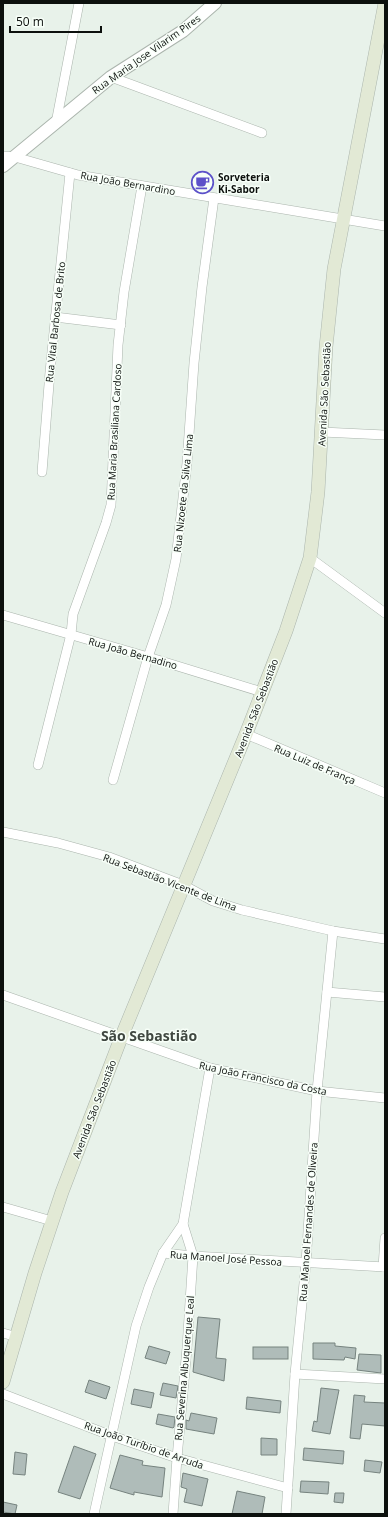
<svg xmlns="http://www.w3.org/2000/svg" width="388" height="1517" viewBox="0 0 388 1517" font-family="'Open Sans',sans-serif">
	<style>
		.building { fill: #afbcb9; stroke: #76837f }
		.lines { fill: none; stroke-linecap: round; stroke-linejoin: round }
		.minor-casing { stroke: #abb5ad; stroke-width: 10 }
		.tertiary-casing { stroke: #abb5ad; stroke-width: 14 }
		.secondary-casing { stroke: #abb5ad; stroke-width: 14 }
		.minor { stroke: #fff; stroke-width: 9 }
		.tertiary { stroke: #fff; stroke-width: 12 }
		.secondary { stroke: #e2e9d5; stroke-width: 13 }
		.labels { text-anchor: middle; stroke-width: 3; stroke-linejoin: round; paint-order: stroke }
		.street-label { font-size: 10px; fill: #0c100d; stroke: #f7fff8 }
		.poi-label { font-size: 10px; font-weight: bold; fill: #0c100d; stroke: #f7fff8; text-anchor: start }
		.district-label { font-size: 14px; font-weight: bold; fill: #404841; stroke: #f7fff8 }
	</style>
	<rect width="100%" height="100%" fill="#e8f2ea"/>
	<g class="building">
		<polygon points="198,1317 220,1319 216,1358 226,1359 224,1381 193,1372"/>
		<polygon points="313,1343 335,1343 335,1346 356,1348 355,1359 345,1357 344,1360 313,1359"/>
		<polygon points="149,1346 170,1352 166,1364 145,1358"/>
		<rect x="253" y="1347" width="35" height="12"/>
		<polygon points="359,1354 381,1355 381,1373 357,1370"/>
		<polygon points="89,1380 110,1387 106,1399 85,1392"/>
		<polygon points="163,1383 178,1386 176,1398 160,1395"/>
		<polygon points="321,1388 339,1390 330,1434 312,1431 314,1421 317,1422"/>
		<polygon points="134,1389 154,1393 151,1408 131,1404"/>
		<polygon points="354,1395 365,1396 364,1402 385,1403 385,1426 362,1424 360,1439 350,1438"/>
		<polygon points="247,1397 281,1401 280,1413 246,1409"/>
		<polygon points="191,1413 217,1418 214,1434 186,1429 186,1420 189,1421"/>
		<polygon points="158,1414 175,1417 174,1427 173,1428 156,1424"/>
		<polygon points="261,1438 277,1439 277,1455 261,1455"/>
		<polygon points="74,1446 96,1454 80,1499 58,1492"/>
		<polygon points="304,1448 344,1451 343,1464 303,1460"/>
		<polygon points="15,1452 27,1454 25,1475 13,1474"/>
		<polygon points="120,1455 143,1461 142,1465 165,1468 162,1497 134,1492 134,1495 110,1488"/>
		<polygon points="365,1460 382,1462 380,1473 364,1471"/>
		<polygon points="183,1473 208,1479 202,1506 184,1502 187,1489 181,1487"/>
		<polygon points="301,1481 329,1482 328,1494 300,1492"/>
		<polygon points="237,1491 265,1497 262,1514 232,1514"/>
		<polygon points="335,1493 344,1493 343,1503 334,1502"/>
		<polygon points="3,1502 17,1505 15,1514 3,1512"/>
	</g>
	<g class="lines">
		<defs>
			<g id="minor">
				<polyline points="111,77 262,133"/>
				<polyline points="56,123 79,3"/>
				<polyline points="3,156 15,157 78,175 385,226"/>
				<polyline points="55,317 121,325"/>
				<polyline points="322,432 385,435"/>
				<polyline points="42,472 50,372 70,173"/>
				<polyline points="310,558 385,613"/>
				<polyline points="3,615 148,657 262,692"/>
				<polyline points="246,734 385,793"/>
				<polyline points="38,765 71,634 73,614 106,523 111,505 118,345 124,292 142,186"/>
				<polyline points="113,780 148,657 166,605 176,559 187,463 194,363 202,287 214,198"/>
				<polyline points="3,832 58,843 109,857 183,885 213,901 242,910 333,931 385,939"/>
				<polyline points="327,992 385,997"/>
				<polyline points="3,995 210,1068 317,1091 385,1098"/>
				<polyline points="3,1207 52,1221"/>
				<polyline points="163,1253 193,1256 385,1267"/>
				<polyline points="383,1267 385,1238"/>
				<polyline points="3,1333 17,1337"/>
				<polyline points="295,1374 385,1379"/>
				<polyline points="3,1394 112,1436 177,1458 288,1488"/>
				<polyline points="94,1514 136,1326 149,1287 163,1253 183,1224 210,1068"/>
				<polyline points="173,1514 177,1458 187,1348 193,1256 183,1224"/>
				<polyline points="286,1514 295,1374 306,1263 317,1091 333,931"/>
			</g>
			<polyline id="tertiary" points="3,166 111,77 183,31 215,3"/>
			<polyline id="secondary" points="3,1382 35,1273 62,1192 121,1038 246,734 286,631 310,558 318,492 326,347 334,269 385,3"/>
		</defs>
		<use href="#minor" class="minor-casing"/>
		<use href="#tertiary" class="tertiary-casing"/>
		<use href="#secondary" class="secondary-casing"/>
		<use href="#minor" class="minor"/>
		<use href="#tertiary" class="tertiary"/>
		<use href="#secondary" class="secondary"/>
	</g>
	<defs>
		<symbol id="cafe-ring" viewBox="-11 -11 22 22"><circle r="9.5" fill="#f7fff8" stroke="#5c51c9" stroke-width="1.5"/><path d="M-5.5-4.5H6V0H3Q3 3.5 0 3.5H-2.5Q-5.5 3.5-5.5 0ZM3-3.2v2h1.7v-2ZM-6 4.5H4V6H-6Z" fill="#5c51c9"/></symbol>
	</defs>
	<g fill-rule="evenodd">
		<use href="#cafe-ring" x="190" y="170" width="25" height="25"/>
	</g>
	<g class="labels">
		<g class="street-label">
			<text transform="translate(146 54) rotate(-35)" y="4">Rua Maria Jose Vilarim Pires</text>
			<text transform="translate(128 183) rotate(10)" y="4">Rua João Bernardino</text>
			<text transform="translate(55 322) rotate(-84)" y="4">Rua Vital Barbosa de Brito</text>
			<text transform="translate(324 394) rotate(-87)" y="4">Avenida São Sebastião</text>
			<text transform="translate(114 432) rotate(-87)" y="4">Rua Maria Brasiliana Cardoso</text>
			<text transform="translate(183 493) rotate(-84)" y="4">Rua Nizoete da Silva Lima</text>
			<text transform="translate(133 653) rotate(16)" y="4">Rua João Bernadino</text>
			<text transform="translate(256 708) rotate(-69)" y="4">Avenida São Sebastião</text>
			<text transform="translate(315 764) rotate(23)" y="4">Rua Luiz de França</text>
			<text transform="translate(170 882) rotate(21)" y="4">Rua Sebastião Vicente de Lima</text>
			<text transform="translate(263 1078) rotate(12)" y="4">Rua João Francisco da Costa</text>
			<text transform="translate(94 1109) rotate(-69)" y="4">Avenida São Sebastião</text>
			<text transform="translate(308 1222) rotate(-86)" y="4">Rua Manoel Fernandes de Oliveira</text>
			<text transform="translate(226 1258) rotate(4)" y="4">Rua Manoel José Pessoa</text>
			<text transform="translate(184 1368) rotate(-85)" y="4">Rua Severina Albuquerque Leal</text>
			<text transform="translate(144 1445) rotate(19)" y="4">Rua João Turíbio de Arruda</text>
		</g>
		<g class="poi-label">
			<text x="218" y="181">Sorveteria<tspan x="218" dy="12">Ki-Sabor</tspan></text>
		</g>
		<g class="district-label">
			<text x="149" y="1041">São Sebastião</text>
		</g>
	</g>
	<rect width="388" height="1517" fill="none" stroke="#0c100d" stroke-width="8"/>
	<path d="M10 26v6h91v-6" fill="none" stroke="#0c100d" stroke-width="2"/>
	<text x="16" y="26" font-size="12" fill="#0c100d" stroke="#f7fff8" stroke-width="3" paint-order="stroke">50 m</text>
</svg>
